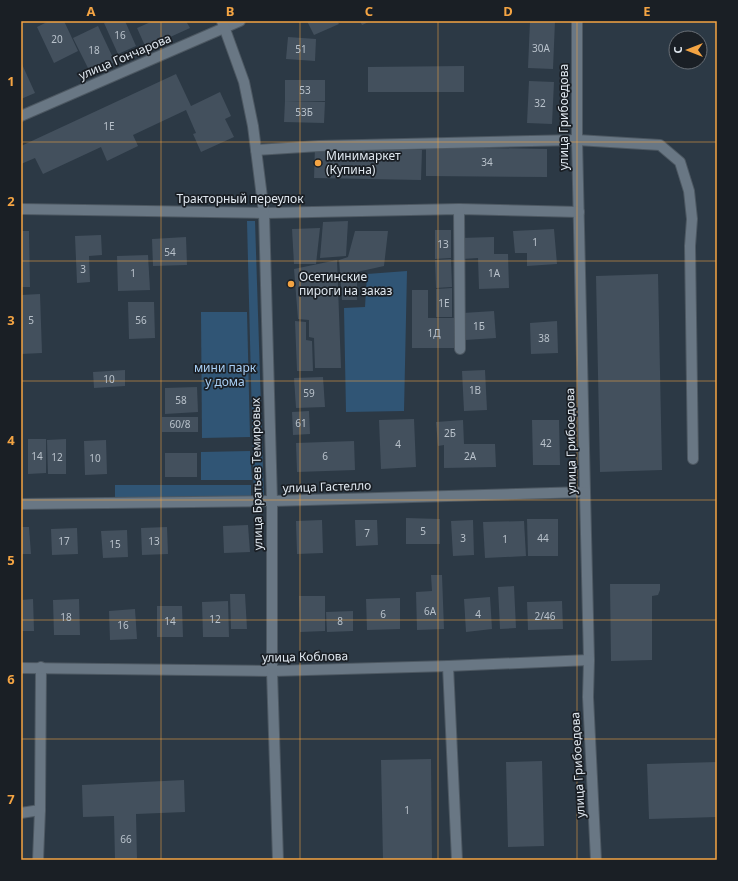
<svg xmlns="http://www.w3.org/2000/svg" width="738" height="881" viewBox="0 0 738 881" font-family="'Noto Sans',sans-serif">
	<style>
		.green { fill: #305575 }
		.building { fill: #43505d }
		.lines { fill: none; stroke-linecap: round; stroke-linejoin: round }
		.service-casing { stroke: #4d5862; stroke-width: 12 }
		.minor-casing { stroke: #4d5862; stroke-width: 12 }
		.tertiary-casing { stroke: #4d5862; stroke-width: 12 }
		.service { stroke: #697784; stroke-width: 10 }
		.minor { stroke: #697784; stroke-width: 10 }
		.tertiary { stroke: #697784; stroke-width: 10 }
		.grid { fill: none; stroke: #f4a443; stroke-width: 1; stroke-opacity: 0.55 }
		.poi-dot { fill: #f4a443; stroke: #1a1f25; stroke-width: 1.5 }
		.labels { text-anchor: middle; stroke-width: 3.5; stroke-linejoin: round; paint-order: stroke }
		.number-label { font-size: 10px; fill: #b9c2cb }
		.street-label { font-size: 12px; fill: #e0e8f0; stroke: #1a1f25 }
		.poi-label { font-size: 12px; fill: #e0e8f0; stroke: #1a1f25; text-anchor: start }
		.park-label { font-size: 12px; fill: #a8cff5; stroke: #1a1f25 }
		.neatline { fill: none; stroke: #f4a443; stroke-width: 1.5 }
		.grid-label { font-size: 13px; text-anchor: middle; font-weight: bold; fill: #f4a443 }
	</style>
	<rect width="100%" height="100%" fill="#2c3945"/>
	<g class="green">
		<polygon points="247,221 255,221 264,500 254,500"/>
		<polygon points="407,271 404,411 346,412 344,308 365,307 367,274"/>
		<polygon points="201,312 247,312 250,437 202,438"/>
		<polygon points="250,451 252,480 201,480 201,452"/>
		<polygon points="115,485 251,485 251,500 115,501"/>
	</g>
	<g class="building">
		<polygon points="49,21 64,21 78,51 54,63 37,27"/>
		<polygon points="109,21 125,21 136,46 118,54 104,23"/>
		<polygon points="153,21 186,21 190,28 146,48 137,28"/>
		<polygon points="307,21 337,21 339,24 314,35"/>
		<polygon points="360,21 371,21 362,25"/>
		<polygon points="530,21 555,21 553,69 528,68"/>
		<polygon points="98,26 115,62 91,74 73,38"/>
		<polygon points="288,37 316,39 315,61 286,59"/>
		<polygon points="21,62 35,93 21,99"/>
		<polygon points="464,66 464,92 368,92 368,67"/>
		<polygon points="176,74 191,106 220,92 231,116 225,119 234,137 201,152 193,134 196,133 186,110 133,135 138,146 107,161 101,147 43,174 35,158 21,164 21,146"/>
		<rect x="285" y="80" width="40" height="21"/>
		<polygon points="529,81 554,82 552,124 527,123"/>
		<polygon points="285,101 325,102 324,123 284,122"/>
		<polygon points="315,147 422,150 421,180 314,178"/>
		<polygon points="426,147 547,149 547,177 426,176"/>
		<polygon points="348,221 346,256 320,258 323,222"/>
		<polygon points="320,228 316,264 294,264 292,229"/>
		<polygon points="554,229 557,264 527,266 527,253 515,253 513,231"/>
		<polygon points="435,230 451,230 451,258 435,259"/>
		<polygon points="21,231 29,231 30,287 21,287"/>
		<polygon points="355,231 388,231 384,266 357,272 357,300 342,300 339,260 348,257"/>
		<polygon points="101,235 102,255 89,256 90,282 77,283 75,236"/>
		<polygon points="186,237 187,265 153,266 152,239"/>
		<polygon points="494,237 494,254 508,254 509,288 479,289 478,258 462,259 461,238"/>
		<polygon points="148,255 150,290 118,291 117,256"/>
		<polygon points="451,259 452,287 436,288 435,260"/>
		<polygon points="337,260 341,368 315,368 314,338 309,337 309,320 298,319 294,269"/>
		<polygon points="658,274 662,470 600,472 596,276"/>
		<polygon points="452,288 452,317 436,317 436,289"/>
		<polygon points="412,290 428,290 428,318 456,318 456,348 412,348"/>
		<polygon points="40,294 42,353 21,354 21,295"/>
		<polygon points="128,302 154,302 155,338 129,339"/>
		<polygon points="494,311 496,338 465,340 463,313"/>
		<polygon points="295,321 306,322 306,340 312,341 313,371 297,371"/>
		<polygon points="557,321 558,353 531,354 530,323"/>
		<polygon points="125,370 125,386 94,388 93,372"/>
		<polygon points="485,370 487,410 464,411 462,371"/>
		<polygon points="323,377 325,407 296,408 294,378"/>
		<polygon points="197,387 198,412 165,414 165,388"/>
		<polygon points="309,411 310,434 293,435 292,412"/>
		<rect x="162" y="417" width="36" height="15"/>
		<polygon points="414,419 416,467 381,469 379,420"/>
		<polygon points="463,420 464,444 495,444 496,467 444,468 444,445 438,446 436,422"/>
		<polygon points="532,420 559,420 560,465 533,465"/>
		<polygon points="28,439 46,439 46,473 28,474"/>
		<polygon points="66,439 66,474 48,474 47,440"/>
		<polygon points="106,440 107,474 85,475 84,441"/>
		<polygon points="354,441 355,470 297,472 296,443"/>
		<rect x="165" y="453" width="32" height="24"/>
		<polygon points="406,518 440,519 440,544 406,544"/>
		<polygon points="527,519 558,519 558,556 528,556"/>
		<polygon points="322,520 323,553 297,554 296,521"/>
		<polygon points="355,520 377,520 378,545 356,546"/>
		<polygon points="473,520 474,555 453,556 451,521"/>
		<polygon points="524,521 526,556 485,558 483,522"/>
		<polygon points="248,525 250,552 224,553 223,526"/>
		<polygon points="21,527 29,527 31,554 21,554"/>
		<polygon points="167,527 168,554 142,555 141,528"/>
		<polygon points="77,528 78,554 52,555 51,529"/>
		<polygon points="127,530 128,557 103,558 101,531"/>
		<polygon points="431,575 442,575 444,629 417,630 416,592 432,591"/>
		<polygon points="610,584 660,584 660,590 658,595 652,596 652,660 611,661"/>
		<polygon points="514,586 516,628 500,629 498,587"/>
		<polygon points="230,594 245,594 247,629 231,629"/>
		<polygon points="299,596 325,596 325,631 300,632"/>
		<polygon points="490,597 492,629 466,632 464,599"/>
		<polygon points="400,598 400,629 367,630 366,599"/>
		<polygon points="33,599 34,631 21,631 21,600"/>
		<polygon points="79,599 80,635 54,635 53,600"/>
		<polygon points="228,601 229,637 203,637 202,602"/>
		<polygon points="562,601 563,629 528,630 527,602"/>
		<polygon points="157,606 182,606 183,637 157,637"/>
		<polygon points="135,609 137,639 110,640 109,611"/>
		<polygon points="353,611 353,631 327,632 326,612"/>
		<polygon points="431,759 432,860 383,860 381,760"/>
		<polygon points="542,761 544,846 508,847 506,762"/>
		<polygon points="717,762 717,817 649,819 647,764"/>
		<polygon points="184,780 185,812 136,814 137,860 115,860 114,816 83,817 82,785"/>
	</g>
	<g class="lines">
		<defs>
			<g id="service">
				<polyline points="256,150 319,146 577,140 660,145 680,162 689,191 692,219 690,246 693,459"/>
				<polyline points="448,666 457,860"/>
				<polyline points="21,813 40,810"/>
				<polyline points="38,860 40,810 41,667"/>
			</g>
			<g id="minor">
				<polyline points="577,21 577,140 585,492 589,660 588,697 596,860"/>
				<polyline points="21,116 240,21"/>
				<polyline points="21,209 264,213 459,209 579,212"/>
				<polyline points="459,209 460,349"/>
				<polyline points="21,504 272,501 585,492"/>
				<polyline points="21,668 272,671 448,666 589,660"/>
			</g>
			<polyline id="tertiary" points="222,21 244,82 253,126 264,213 272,501 272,671 278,860"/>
		</defs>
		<use href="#service" class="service-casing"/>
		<use href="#minor" class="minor-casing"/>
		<use href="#tertiary" class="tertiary-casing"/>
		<use href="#service" class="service"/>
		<use href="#minor" class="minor"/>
		<use href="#tertiary" class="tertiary"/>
	</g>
	<path class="grid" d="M161 21V860M300 21V860M438 21V860M577 21V860M21 142H717M21 261H717M21 381H717M21 500H717M21 620H717M21 739H717"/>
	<g class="poi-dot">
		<circle cx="318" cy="163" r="4"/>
		<circle cx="291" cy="284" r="4"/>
	</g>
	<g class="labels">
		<g class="number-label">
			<text x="120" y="39">16</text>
			<text x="57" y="43">20</text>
			<text x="541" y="52">30А</text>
			<text x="301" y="53">51</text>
			<text x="94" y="54">18</text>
			<text x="305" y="94">53</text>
			<text x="540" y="107">32</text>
			<text x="304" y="116">53Б</text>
			<text x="109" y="130">1Е</text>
			<text x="487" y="166">34</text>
			<text x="535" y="246">1</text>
			<text x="443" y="248">1З</text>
			<text x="170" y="256">54</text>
			<text x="83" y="273">3</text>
			<text x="133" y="277">1</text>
			<text x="494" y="277">1А</text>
			<text x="444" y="307">1Е</text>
			<text x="31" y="324">5</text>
			<text x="141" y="324">56</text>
			<text x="479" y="330">1Б</text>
			<text x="434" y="337">1Д</text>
			<text x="544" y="342">38</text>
			<text x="109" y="383">10</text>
			<text x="475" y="394">1В</text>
			<text x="309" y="397">59</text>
			<text x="181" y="404">58</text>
			<text x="301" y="427">61</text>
			<text x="180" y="428">60/8</text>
			<text x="450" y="437">2Б</text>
			<text x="546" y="447">42</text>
			<text x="398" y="448">4</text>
			<text x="37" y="460">14</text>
			<text x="325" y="460">6</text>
			<text x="470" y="460">2А</text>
			<text x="57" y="461">12</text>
			<text x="95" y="462">10</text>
			<text x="423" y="535">5</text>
			<text x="367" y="537">7</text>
			<text x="463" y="542">3</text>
			<text x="543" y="542">44</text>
			<text x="505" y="543">1</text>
			<text x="64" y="545">17</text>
			<text x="154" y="545">13</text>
			<text x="115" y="548">15</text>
			<text x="430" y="615">6А</text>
			<text x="383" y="618">6</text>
			<text x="478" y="618">4</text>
			<text x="545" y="620">2/46</text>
			<text x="66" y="621">18</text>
			<text x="215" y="623">12</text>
			<text x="170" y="625">14</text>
			<text x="340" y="625">8</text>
			<text x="123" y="629">16</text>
			<text x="407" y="814">1</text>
			<text x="126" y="843">66</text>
		</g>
		<g class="street-label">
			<text transform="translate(125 57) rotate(-23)" y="4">улица Гончарова</text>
			<text transform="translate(564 117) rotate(-90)" y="4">улица Грибоедова</text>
			<text x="240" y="203">Тракторный переулок</text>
			<text transform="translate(571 441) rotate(-91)" y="4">улица Грибоедова</text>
			<text transform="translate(257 474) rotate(-91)" y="4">улица Братьев Темировых</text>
			<text transform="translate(327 487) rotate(-2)" y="4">улица Гастелло</text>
			<text transform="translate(305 657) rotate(-1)" y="4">улица Коблова</text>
			<text transform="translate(578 765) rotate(-93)" y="4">улица Грибоедова</text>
		</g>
		<g class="poi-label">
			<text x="326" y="160">Минимаркет<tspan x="326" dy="14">(Купина)</tspan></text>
			<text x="299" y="281">Осетинские<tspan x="299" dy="14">пироги на заказ</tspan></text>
		</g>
		<g class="park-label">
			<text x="225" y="372">мини парк<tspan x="225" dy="14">у дома</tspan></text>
		</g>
	</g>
	<rect width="738" height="881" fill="none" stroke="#1a1f25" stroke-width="44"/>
	<g transform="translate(688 50) rotate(270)"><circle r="19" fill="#1a1f25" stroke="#696f76"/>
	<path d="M0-3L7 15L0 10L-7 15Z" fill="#f4a443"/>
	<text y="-6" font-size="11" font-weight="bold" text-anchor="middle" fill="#e0e8f0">С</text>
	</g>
	<rect x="22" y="22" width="694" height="837" class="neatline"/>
	<g class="grid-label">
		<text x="91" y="16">A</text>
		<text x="230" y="16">B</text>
		<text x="369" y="16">C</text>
		<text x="508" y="16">D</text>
		<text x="647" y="16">E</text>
		<text x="11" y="86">1</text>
		<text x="11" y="206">2</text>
		<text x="11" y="325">3</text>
		<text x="11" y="445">4</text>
		<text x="11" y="565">5</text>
		<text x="11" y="684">6</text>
		<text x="11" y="804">7</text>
	</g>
</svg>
